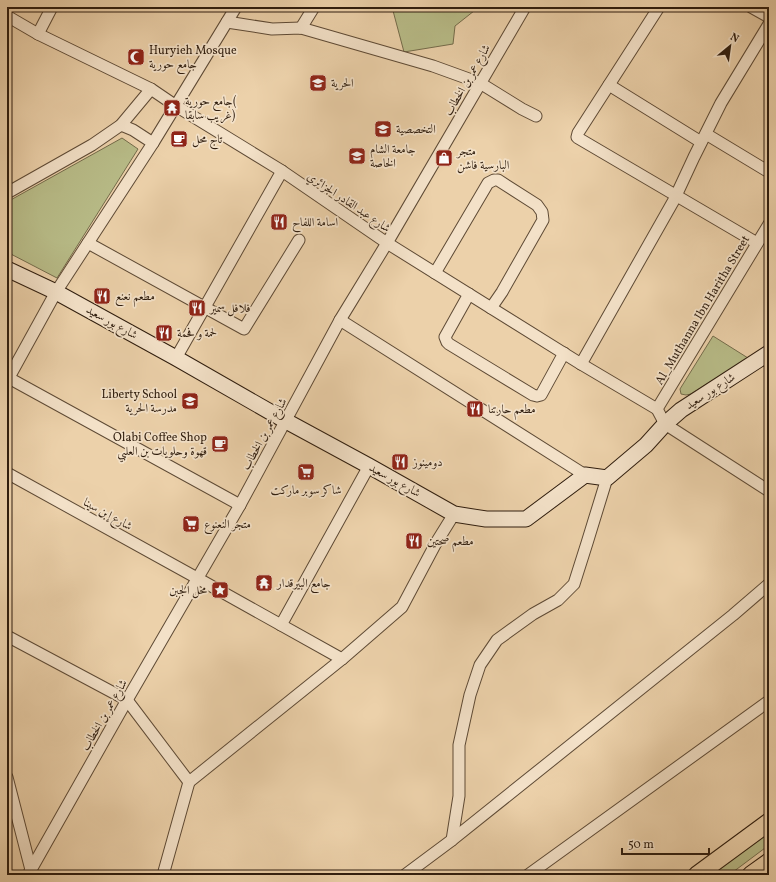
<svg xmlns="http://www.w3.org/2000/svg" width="776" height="882" viewBox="0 0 776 882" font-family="Vollkorn,Amiri,serif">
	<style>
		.green { fill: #b8bc88; stroke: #746c4b }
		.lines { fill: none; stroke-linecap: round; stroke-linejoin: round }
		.minor-casing { stroke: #5e4a35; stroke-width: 13 }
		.secondary-casing { stroke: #2f1d0e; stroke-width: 17 }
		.primary-casing { stroke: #2f1d0e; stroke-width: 19 }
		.minor { stroke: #f3e1c8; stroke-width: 11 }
		.secondary { stroke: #f3e1c8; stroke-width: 15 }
		.primary { stroke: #ecd1aa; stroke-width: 17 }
		.labels { text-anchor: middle; stroke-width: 3.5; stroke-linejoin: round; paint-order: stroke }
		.poi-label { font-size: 12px; fill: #2f1d0e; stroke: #f3e1c8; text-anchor: start }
		.street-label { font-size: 12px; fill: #2f1d0e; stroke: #f3e1c8 }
	</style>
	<rect width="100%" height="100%" fill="#ecd1aa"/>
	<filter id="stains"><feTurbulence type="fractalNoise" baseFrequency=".005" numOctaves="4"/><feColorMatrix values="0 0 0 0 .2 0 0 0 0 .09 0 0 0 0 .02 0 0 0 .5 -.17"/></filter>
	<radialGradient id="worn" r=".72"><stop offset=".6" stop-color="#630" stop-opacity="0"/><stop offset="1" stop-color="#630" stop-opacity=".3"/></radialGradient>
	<g class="green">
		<polygon points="392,7 451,7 453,8 455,7 479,7 455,26 453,44 404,52"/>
		<polygon points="122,138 138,149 57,278 7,252 7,202"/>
		<polygon points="713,336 748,358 691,394 686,395 681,394 680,389"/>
		<polygon points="769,832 769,845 729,875 710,875"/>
	</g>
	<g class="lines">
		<defs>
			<g id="minor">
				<polyline points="659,7 578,133 577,137 578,138 757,243"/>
				<polyline points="751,7 769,17"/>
				<polyline points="7,16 38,34 151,89 176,106 282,171 387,243 581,364 657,409 665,424 769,491"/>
				<polyline points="227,22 272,29 301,28 433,66 480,83 522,109 536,116"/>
				<polyline points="301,28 314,7"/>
				<polyline points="38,34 52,7"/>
				<polyline points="609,85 701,142"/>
				<polyline points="121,125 133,130 153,143"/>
				<polyline points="706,134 769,172"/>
				<polyline points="7,193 92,145 121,125 151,89"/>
				<polyline points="88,243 244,329 299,240"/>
				<polyline points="435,273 488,183 494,180 498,180 537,205 542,212 543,220 502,292 491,308"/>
				<polyline points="469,294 445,337 447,342 449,344 533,395 537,396 541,395 564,353"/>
				<polyline points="340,320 585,475"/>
				<polyline points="176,358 282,171"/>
				<polyline points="581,364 674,200 694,157 721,103 769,24"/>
				<polyline points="7,377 240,505"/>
				<polyline points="7,381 56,292 153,143 236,7"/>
				<polyline points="657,409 769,224"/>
				<polyline points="7,473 197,578 342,659"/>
				<polyline points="281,625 369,466"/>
				<polyline points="7,636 127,700 189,782 342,659 402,607 436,543 454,514"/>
				<polyline points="7,777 31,870"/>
				<polyline points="452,840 459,796 459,745 470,695 480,665 497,640 533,614 558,600 574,584 587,543 607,478"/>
				<polyline points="28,875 127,700 240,505 340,320 387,243 525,7"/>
				<polyline points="163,875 189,782"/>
				<polyline points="405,875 452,840 733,615 769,584"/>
				<polyline points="528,875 769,701"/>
			</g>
			<polyline id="secondary" points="7,269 56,292 176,358 286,421 369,466 454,514 486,519 526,519 585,475 607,478 646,445 665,424 681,410 769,353"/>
			<g id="primary">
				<polyline points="697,875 769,822"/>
				<polyline points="751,875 769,862"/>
			</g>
		</defs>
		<use href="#minor" class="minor-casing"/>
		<use href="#secondary" class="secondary-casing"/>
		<use href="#primary" class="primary-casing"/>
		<use href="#minor" class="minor"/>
		<use href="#secondary" class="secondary"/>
		<use href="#primary" class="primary"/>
	</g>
	<defs>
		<symbol id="mosque-square" viewBox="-11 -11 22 22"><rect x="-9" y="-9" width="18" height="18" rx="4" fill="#8f2418" stroke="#f3e1c8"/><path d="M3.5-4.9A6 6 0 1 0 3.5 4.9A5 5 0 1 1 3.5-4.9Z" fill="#fff"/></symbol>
		<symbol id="school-square" viewBox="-11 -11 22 22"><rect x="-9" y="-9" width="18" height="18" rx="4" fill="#8f2418" stroke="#f3e1c8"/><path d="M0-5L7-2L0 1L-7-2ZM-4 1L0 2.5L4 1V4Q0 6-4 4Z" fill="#fff"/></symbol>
		<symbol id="temple-square" viewBox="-11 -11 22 22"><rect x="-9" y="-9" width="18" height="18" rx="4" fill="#8f2418" stroke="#f3e1c8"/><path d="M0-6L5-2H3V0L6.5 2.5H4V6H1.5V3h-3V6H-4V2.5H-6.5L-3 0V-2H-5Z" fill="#fff"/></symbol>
		<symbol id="cafe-square" viewBox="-11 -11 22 22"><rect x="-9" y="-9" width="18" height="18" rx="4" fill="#8f2418" stroke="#f3e1c8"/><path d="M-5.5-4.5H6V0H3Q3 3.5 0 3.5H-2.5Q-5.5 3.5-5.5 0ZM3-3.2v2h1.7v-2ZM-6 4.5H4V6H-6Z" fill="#fff"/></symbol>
		<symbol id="university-square" viewBox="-11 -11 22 22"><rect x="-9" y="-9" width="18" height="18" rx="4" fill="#8f2418" stroke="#f3e1c8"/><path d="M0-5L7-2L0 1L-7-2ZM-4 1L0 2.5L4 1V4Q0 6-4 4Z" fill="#fff"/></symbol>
		<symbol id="shop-square" viewBox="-11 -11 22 22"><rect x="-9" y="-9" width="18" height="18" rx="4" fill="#8f2418" stroke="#f3e1c8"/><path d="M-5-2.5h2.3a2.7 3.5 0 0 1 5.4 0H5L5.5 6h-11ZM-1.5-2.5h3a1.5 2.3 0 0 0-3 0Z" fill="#fff"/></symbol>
		<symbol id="restaurant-square" viewBox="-11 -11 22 22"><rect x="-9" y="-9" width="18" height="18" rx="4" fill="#8f2418" stroke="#f3e1c8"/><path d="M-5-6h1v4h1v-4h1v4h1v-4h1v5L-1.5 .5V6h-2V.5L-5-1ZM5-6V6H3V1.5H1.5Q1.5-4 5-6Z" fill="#fff"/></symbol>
		<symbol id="supermarket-square" viewBox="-11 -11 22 22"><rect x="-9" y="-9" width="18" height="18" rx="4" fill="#8f2418" stroke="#f3e1c8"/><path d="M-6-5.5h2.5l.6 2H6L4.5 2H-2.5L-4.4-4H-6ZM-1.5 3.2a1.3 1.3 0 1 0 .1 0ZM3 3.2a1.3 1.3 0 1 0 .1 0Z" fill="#fff"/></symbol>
		<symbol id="sight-square" viewBox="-11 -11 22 22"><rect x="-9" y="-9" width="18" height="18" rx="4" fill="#8f2418" stroke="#f3e1c8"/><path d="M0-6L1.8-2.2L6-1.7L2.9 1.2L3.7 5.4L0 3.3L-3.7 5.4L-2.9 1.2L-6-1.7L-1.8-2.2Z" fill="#fff"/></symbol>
	</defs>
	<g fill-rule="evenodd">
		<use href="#mosque-square" x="126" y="47" width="20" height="20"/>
		<use href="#school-square" x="308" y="73" width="20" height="20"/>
		<use href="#temple-square" x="162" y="98" width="20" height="20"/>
		<use href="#school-square" x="373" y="119" width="20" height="20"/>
		<use href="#cafe-square" x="169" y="129" width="20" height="20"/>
		<use href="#university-square" x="347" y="146" width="20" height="20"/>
		<use href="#shop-square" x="434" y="148" width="20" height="20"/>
		<use href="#restaurant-square" x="269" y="212" width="20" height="20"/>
		<use href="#restaurant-square" x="92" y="286" width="20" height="20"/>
		<use href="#restaurant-square" x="187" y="298" width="20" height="20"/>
		<use href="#restaurant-square" x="154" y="323" width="20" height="20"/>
		<use href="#school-square" x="180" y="391" width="20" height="20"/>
		<use href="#restaurant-square" x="465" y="399" width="20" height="20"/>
		<use href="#cafe-square" x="210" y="434" width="20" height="20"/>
		<use href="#restaurant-square" x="390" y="452" width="20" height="20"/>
		<use href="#supermarket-square" x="296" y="462" width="20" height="20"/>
		<use href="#supermarket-square" x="181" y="514" width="20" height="20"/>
		<use href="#restaurant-square" x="404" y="531" width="20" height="20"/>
		<use href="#temple-square" x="254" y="573" width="20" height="20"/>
		<use href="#sight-square" x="210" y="580" width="20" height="20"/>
	</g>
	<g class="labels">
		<g class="poi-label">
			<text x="149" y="54">Huryieh Mosque<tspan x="149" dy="14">جامع حورية</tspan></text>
			<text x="331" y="87">الحرية</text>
			<text x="185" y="105">جامع حورية(<tspan x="185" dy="14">غريب سابقا)</tspan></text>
			<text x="396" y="133">التخصصية</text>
			<text x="192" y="143">تاج محل</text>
			<text x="370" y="153">جامعة الشام<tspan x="370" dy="14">الخاصة</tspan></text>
			<text x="457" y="155">متجر<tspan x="457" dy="14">البارسية فاشن</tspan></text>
			<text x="292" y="226">اسامة اللفاح</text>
			<text x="115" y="300">مطعم نعنع</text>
			<text x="210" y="312">فلافل سمير</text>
			<text x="177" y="337">لحمة و فحمة</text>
			<text x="177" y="398" text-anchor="end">Liberty School<tspan x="177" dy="14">مدرسة الحرية</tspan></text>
			<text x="488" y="413">مطعم حارتنا</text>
			<text x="207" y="441" text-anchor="end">Olabi Coffee Shop<tspan x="207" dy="14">قهوة وحلويات بن العلبي</tspan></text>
			<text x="413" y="466">دومينوز</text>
			<text x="306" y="494" text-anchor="middle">شاكر سوبر ماركت</text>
			<text x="204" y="528">متجر النعنوع</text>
			<text x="427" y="545">مطعم صحتين</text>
			<text x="277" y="587">جامع البيرقدار</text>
			<text x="207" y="594" text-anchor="end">محل الجبن</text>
		</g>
		<g class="street-label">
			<text transform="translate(467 80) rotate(-60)" y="4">شارع عمر بن الخطاب</text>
			<text transform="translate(349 202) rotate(34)" y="4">شارع عبد القادر الجزائري</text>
			<text transform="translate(702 310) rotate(-59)" y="4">Al_Muthanna Ibn Haritha Street</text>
			<text transform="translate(112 322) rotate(29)" y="4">شارع بور سعيد</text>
			<text transform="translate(710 391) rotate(-33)" y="4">شارع بور سعيد</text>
			<text transform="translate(264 434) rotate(-61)" y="4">شارع عمر بن الخطاب</text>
			<text transform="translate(395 480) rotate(29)" y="4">شارع بور سعيد</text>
			<text transform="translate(108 514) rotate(29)" y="4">شارع إبن سينا</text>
			<text transform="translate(104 715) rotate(-60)" y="4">شارع عمر بن الخطاب</text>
		</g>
	</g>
	<rect width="776" height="882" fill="none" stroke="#ecd1aa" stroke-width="24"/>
	<rect x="8" y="8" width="760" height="866" fill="none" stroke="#2f1d0e" stroke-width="2"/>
	<rect x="12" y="12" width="752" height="858" fill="none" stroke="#2f1d0e"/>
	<g transform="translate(730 46) rotate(29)" stroke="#f3e1c8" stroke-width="3" paint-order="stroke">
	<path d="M0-3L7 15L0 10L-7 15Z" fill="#2f1d0e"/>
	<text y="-6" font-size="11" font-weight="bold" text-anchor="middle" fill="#2f1d0e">N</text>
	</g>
	<path d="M622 848v6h87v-6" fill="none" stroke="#2f1d0e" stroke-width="2"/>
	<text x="628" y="848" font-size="12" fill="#2f1d0e" stroke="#f3e1c8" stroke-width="3" paint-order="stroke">50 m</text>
	<rect width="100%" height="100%" filter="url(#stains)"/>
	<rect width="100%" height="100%" fill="url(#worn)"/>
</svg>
